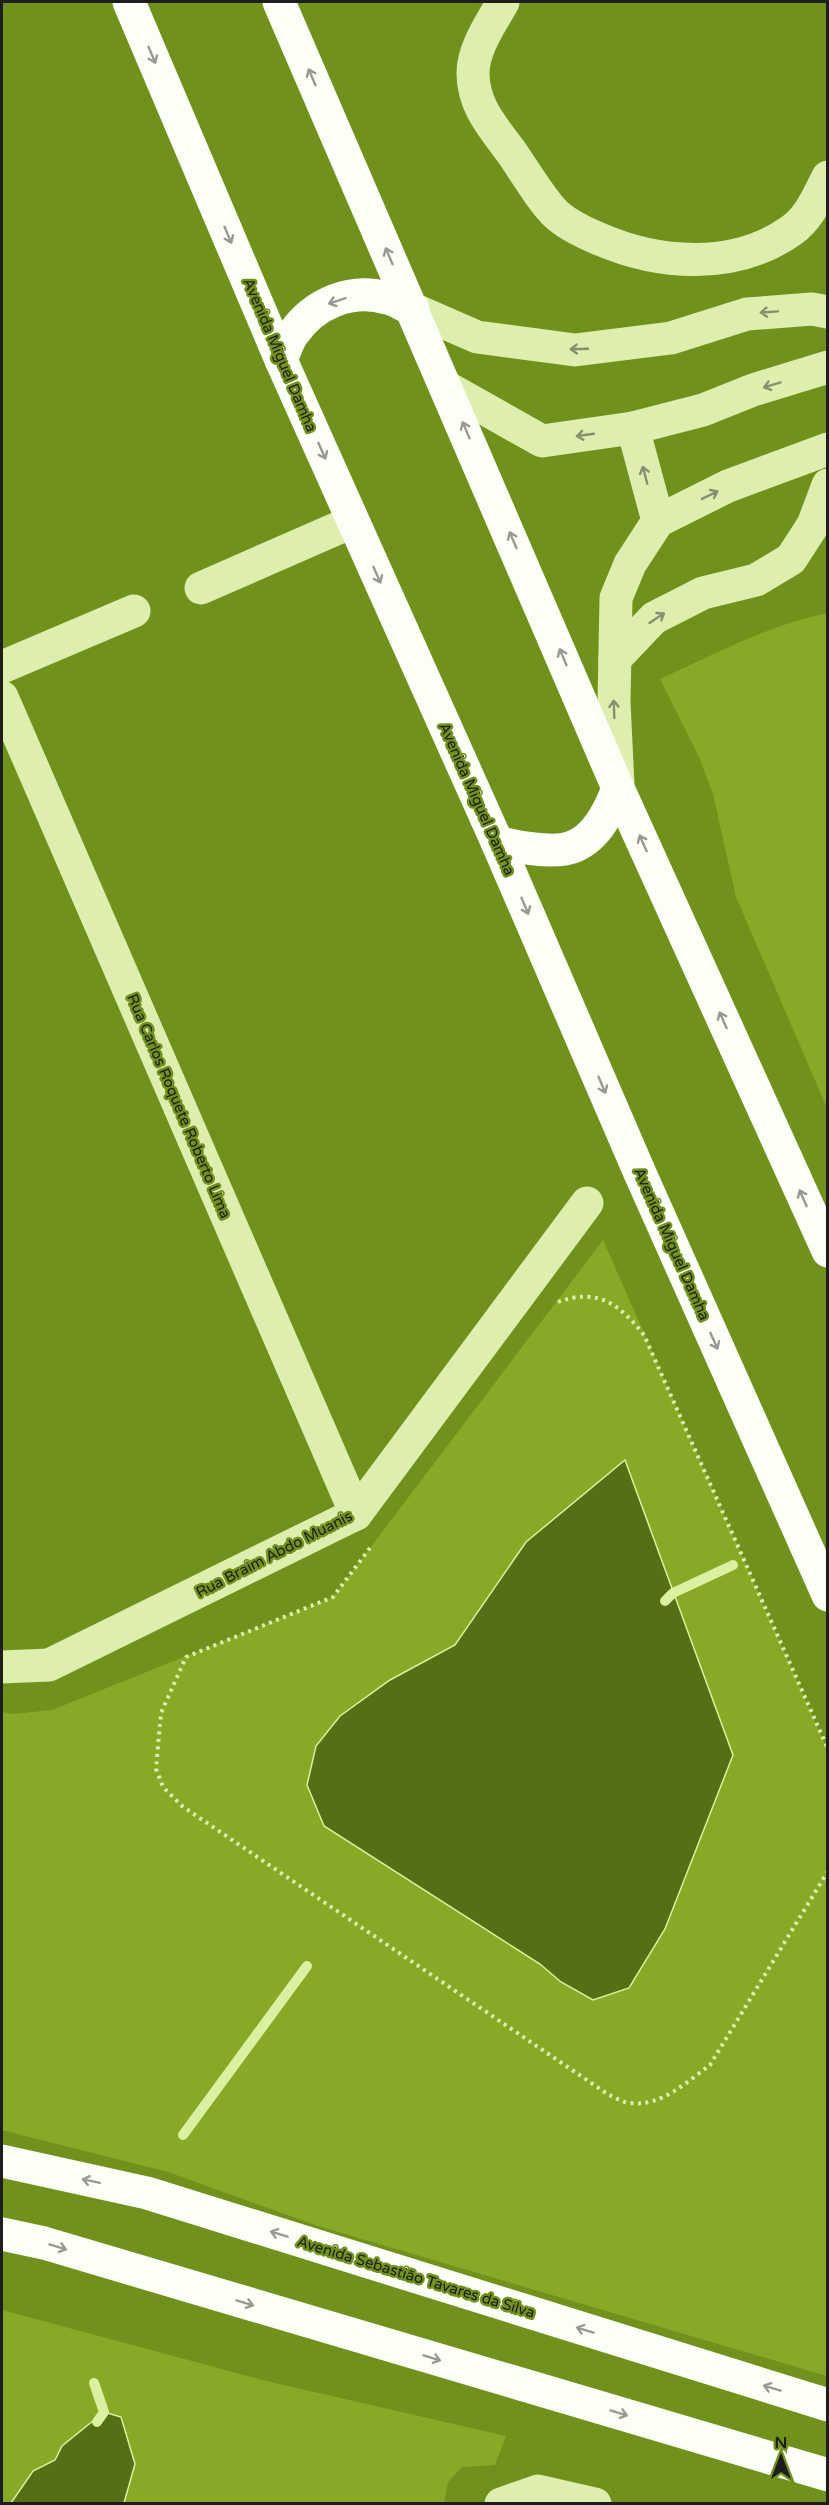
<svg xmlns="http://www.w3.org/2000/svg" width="829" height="2505" viewBox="0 0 829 2505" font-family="'Varela Round',sans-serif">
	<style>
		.green { fill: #86aa26 }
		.water { fill: #557014; stroke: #dbf0a1; stroke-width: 1.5 }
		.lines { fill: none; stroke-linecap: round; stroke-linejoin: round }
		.stream { stroke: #dbf0a1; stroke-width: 10 }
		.path { stroke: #ddeeae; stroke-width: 4; stroke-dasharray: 3 4.5; stroke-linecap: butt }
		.minor { stroke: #ddeeae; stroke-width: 33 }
		.major { stroke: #fcfff5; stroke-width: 33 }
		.oneway { stroke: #989994 }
		.oneway2 { stroke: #87906d }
		.labels { text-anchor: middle; stroke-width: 5; stroke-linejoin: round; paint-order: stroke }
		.street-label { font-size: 15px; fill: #1d1d1d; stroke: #70921d }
	</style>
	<rect width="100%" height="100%" fill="#70921d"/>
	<g class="green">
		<path d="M827 613H828L827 1108 736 897 713 794 699 757 660 679C715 654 769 625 827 613Z"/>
		<polygon points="603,1240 827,1749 827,2376 318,2226 168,2172 2,2130 2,1712 13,1714 52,1710 333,1597"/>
		<polygon points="2,2310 266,2381 506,2436 495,2465 462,2467 448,2482 444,2503 2,2503"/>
	</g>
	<g class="water">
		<polygon points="625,1460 733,1755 665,1929 629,1988 593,2000 561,1982 540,1964 324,1826 307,1785 316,1746 340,1716 390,1680 455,1645 526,1542"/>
		<polygon points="104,2412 121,2417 135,2464 124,2503 11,2503 33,2471 55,2460 62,2446"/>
	</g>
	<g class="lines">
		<g class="stream">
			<polyline points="665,1601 673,1593 733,1565"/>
			<polyline points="183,2135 307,1966"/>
			<polyline points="94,2383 104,2412 97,2422"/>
		</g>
		<g class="path">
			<path d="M558 1302C598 1287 620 1305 644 1335L828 1749"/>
			<path d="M370 1548 333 1597 186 1657 161 1713 156 1769 163 1787 182 1806 609 2095C616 2098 624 2103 631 2103 661 2107 688 2081 710 2065L828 1871"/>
		</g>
		<g class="minor">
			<path d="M503 2C492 22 473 48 473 73 473 106 493 127 512 153 523 169 544 204 557 215 568 225 583 232 597 238 658 265 735 271 792 230 810 217 818 196 828 177"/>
			<polyline points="413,309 477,337 575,350 671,338 747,314 812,309 828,312"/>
			<polyline points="448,388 542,441 633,428 703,410 753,390 828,367"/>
			<polyline points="633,428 658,521"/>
			<polyline points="201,588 352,522"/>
			<polyline points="615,659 654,618 703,593 756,580 791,559 813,525 828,485"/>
			<polyline points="2,667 134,611"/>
			<polyline points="2,697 356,1514"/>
			<polyline points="618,785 614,702 616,598 630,564 658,521 728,486 828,449"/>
			<polyline points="2,1667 49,1665 356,1514 587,1203"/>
			<polyline points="501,2504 538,2491 595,2504"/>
		</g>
		<g class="major">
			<polyline points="129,2 281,360 497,842 639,1171 828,1595"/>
			<polyline points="279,2 618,788 828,1251"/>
			<path d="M281 360C285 351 288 341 293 334 314 303 351 288 387 298 396 300 404 306 413 309"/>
			<path d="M497 842C517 847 556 855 575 846 598 836 610 810 618 788"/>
			<polyline points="2,2161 147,2193 828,2405"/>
			<polyline points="2,2234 44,2243 828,2475"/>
		</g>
	</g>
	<defs><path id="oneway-shaft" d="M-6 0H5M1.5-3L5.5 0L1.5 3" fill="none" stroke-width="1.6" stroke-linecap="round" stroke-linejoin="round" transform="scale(1.5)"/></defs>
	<g class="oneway">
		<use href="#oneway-shaft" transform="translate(152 55) rotate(67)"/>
		<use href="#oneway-shaft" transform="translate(312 77) rotate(-113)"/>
		<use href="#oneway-shaft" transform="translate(228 235) rotate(67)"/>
		<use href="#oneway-shaft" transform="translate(389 256) rotate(-113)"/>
		<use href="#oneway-shaft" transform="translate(337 301) rotate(161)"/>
		<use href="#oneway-shaft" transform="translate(466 430) rotate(-113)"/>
		<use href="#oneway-shaft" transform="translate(322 451) rotate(66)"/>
		<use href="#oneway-shaft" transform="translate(513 540) rotate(-113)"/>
		<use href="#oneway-shaft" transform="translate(377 575) rotate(66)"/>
		<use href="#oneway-shaft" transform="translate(563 657) rotate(-113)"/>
		<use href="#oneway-shaft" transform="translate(643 843) rotate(-114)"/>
		<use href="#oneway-shaft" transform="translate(525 906) rotate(67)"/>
		<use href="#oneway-shaft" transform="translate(723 1020) rotate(-114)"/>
		<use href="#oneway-shaft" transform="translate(602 1085) rotate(67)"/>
		<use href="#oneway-shaft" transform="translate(803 1198) rotate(-114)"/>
		<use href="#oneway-shaft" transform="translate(714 1341) rotate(66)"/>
		<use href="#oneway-shaft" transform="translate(91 2181) rotate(-168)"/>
		<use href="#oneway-shaft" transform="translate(279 2234) rotate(-163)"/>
		<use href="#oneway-shaft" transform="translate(58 2247) rotate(17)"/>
		<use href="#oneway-shaft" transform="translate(245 2303) rotate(17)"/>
		<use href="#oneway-shaft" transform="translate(585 2330) rotate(-163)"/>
		<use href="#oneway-shaft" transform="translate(432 2358) rotate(17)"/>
		<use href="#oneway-shaft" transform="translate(772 2388) rotate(-163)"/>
		<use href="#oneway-shaft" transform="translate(619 2413) rotate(17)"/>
	</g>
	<g class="oneway2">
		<use href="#oneway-shaft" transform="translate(769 312) rotate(176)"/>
		<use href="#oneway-shaft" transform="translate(579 349) rotate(178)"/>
		<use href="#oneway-shaft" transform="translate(772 385) rotate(163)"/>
		<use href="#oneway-shaft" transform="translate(585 435) rotate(172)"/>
		<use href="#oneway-shaft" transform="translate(645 475) rotate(-105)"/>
		<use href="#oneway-shaft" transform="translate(710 495) rotate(-26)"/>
		<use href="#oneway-shaft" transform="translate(657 618) rotate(-34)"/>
		<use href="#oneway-shaft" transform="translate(614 709) rotate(-92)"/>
	</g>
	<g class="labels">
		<g class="street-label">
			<text transform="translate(280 355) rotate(67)" y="5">Avenida Miguel Damha</text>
			<text transform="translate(477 799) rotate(66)" y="5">Avenida Miguel Damha</text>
			<text transform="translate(179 1106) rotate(67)" y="5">Rua Carlos Roquete Roberto Lima</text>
			<text transform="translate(672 1244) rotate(66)" y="5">Avenida Miguel Damha</text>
			<text transform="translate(274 1554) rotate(-27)" y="5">Rua Braim Abdo Muanis</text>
			<text transform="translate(416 2277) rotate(17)" y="5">Avenida Sebastião Tavares da Silva</text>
		</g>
	</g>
	<rect width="829" height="2505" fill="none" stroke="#1d1d1d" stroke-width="6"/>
	<g transform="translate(781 2457)" stroke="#70921d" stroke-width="4.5" paint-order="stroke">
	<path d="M0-4.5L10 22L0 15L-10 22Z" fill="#1d1d1d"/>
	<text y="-9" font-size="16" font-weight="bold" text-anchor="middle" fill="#1d1d1d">N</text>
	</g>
</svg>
